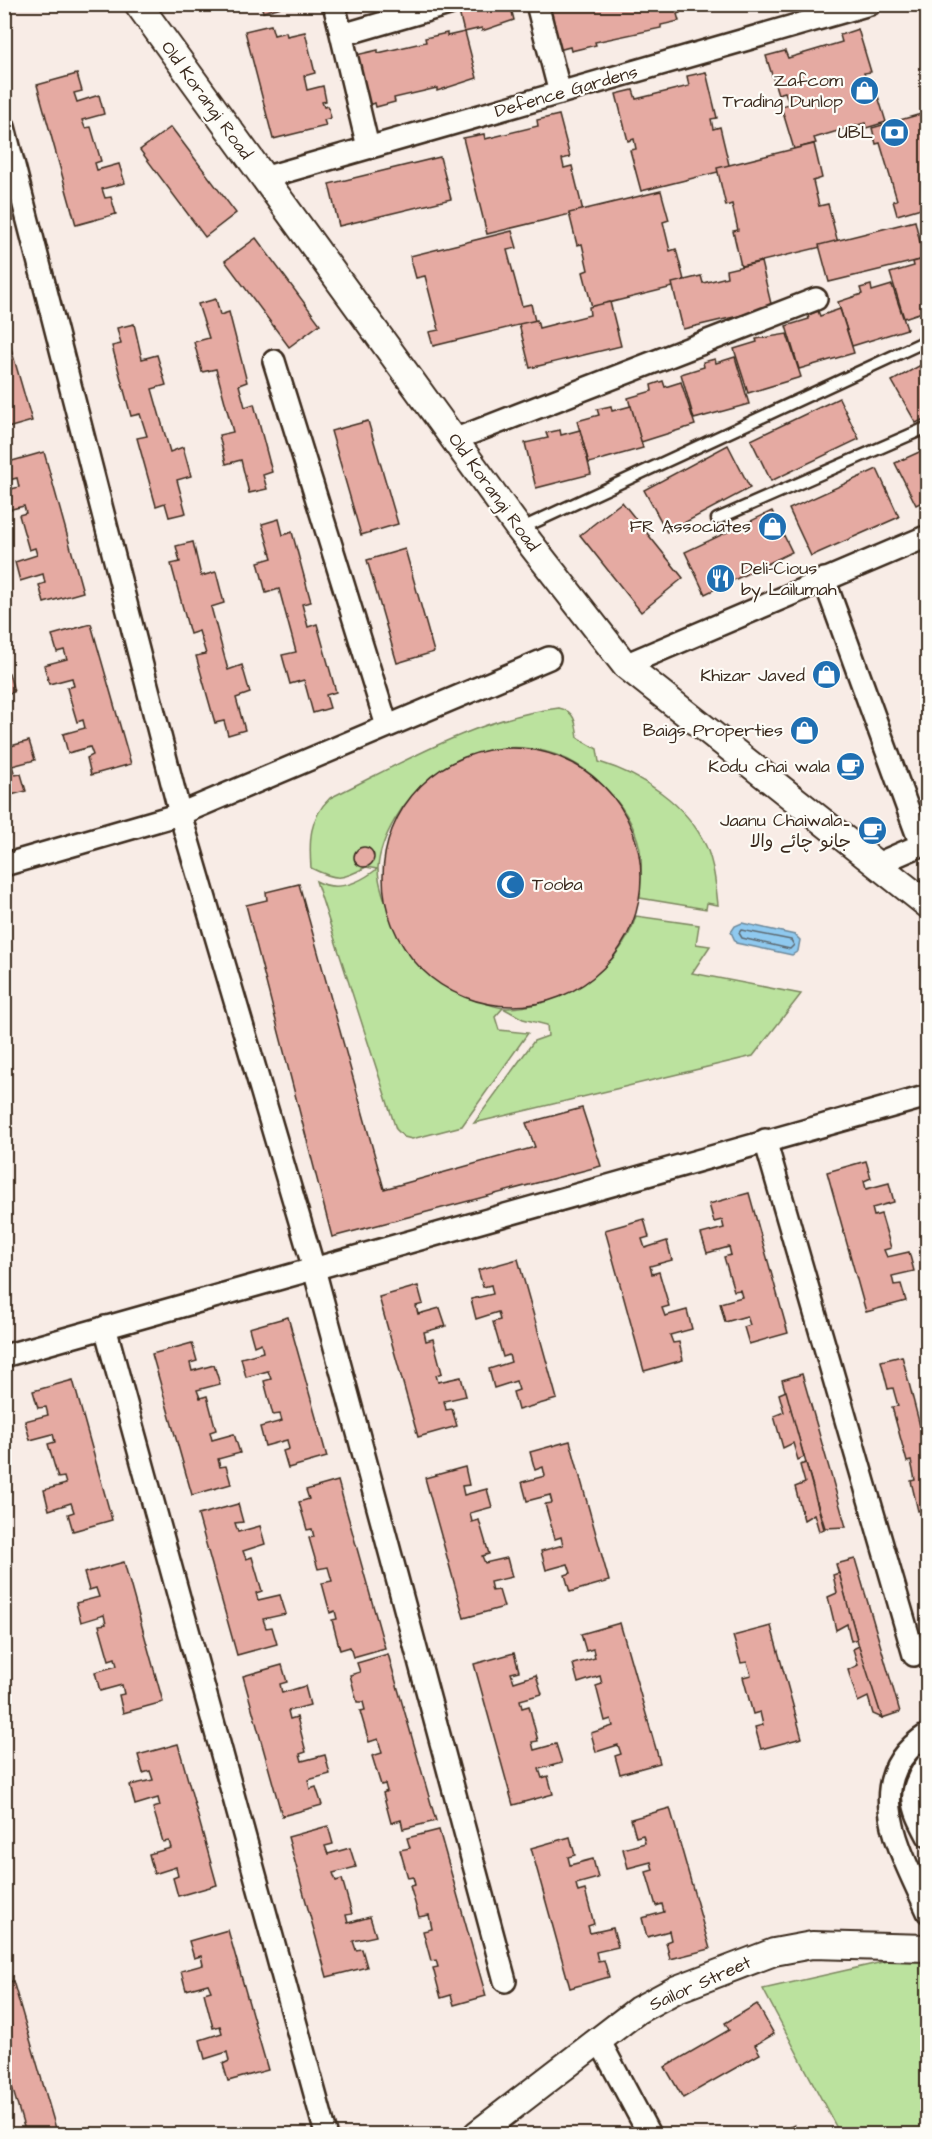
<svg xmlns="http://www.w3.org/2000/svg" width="932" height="2139" viewBox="0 0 932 2139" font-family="'Architects Daughter','Playpen Sans Arabic',sans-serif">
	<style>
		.green { fill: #bbe29e; stroke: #7b865e; stroke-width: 1.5 }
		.water { fill: #8fc9ef; stroke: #6d899b; stroke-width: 1.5 }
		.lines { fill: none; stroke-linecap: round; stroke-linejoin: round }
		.shore { stroke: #5d6a72; stroke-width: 1.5 }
		.building { fill: #e5aaa2; stroke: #3b2a1e; stroke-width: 1.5 }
		.service-casing { stroke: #3b2a1e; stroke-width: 15 }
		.minor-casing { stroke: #3b2a1e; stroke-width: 26 }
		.tertiary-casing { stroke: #3b2a1e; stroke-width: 30 }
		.service { stroke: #fdfcf7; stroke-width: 10 }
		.minor { stroke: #fdfcf7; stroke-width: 21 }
		.tertiary { stroke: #fdfcf7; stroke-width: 26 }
		.labels { text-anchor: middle; stroke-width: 4.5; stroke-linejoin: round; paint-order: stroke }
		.poi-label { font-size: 18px; fill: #3b2a1e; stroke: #fdfcf7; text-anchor: end }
		.street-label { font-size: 18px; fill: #3b2a1e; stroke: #fdfcf7 }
	</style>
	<rect width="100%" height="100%" fill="#f8ece6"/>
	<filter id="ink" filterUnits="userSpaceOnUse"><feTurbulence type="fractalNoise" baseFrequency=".0167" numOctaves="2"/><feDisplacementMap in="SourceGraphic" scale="12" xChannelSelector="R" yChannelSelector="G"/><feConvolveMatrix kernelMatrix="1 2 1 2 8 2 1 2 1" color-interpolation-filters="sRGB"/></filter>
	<g filter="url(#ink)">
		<g class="green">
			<path d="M559 708C575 711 576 723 578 738L597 749 599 762C642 775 686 803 706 846 714 864 716 886 718 905L707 903 706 909 640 898C640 885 642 871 641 857 636 811 591 763 547 752 505 740 461 753 428 780 405 798 380 837 378 868 378 882 384 899 389 912 404 955 431 984 474 999 483 1002 494 1007 504 1008 528 1009 557 999 577 987 604 972 627 947 636 916L699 925 696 944 710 946 692 973 801 994 753 1056 474 1123 534 1041 548 1036 547 1025 523 1019 503 1008 495 1017 499 1030 528 1033 462 1126 412 1139 404 1137 396 1129 316 881C338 893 359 883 377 869L366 867C342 880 337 881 311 868 309 841 309 818 330 798 402 763 478 717 559 708Z"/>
			<polygon points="896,1959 927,1961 927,2134 840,2134 763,1989"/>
		</g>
		<polygon class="water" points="742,923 795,935 800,940 798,951 792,955 736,943 731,932 735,926"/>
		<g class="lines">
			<polygon class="shore" points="741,930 791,940 794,945 790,949 742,938 739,933"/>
		</g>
		<g class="building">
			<polygon points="261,4 293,4 263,12"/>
			<polygon points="322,4 384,4 384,5 371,9 370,6 325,17"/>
			<polygon points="457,4 510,4 514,20 482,31 482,28 464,32"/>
			<polygon points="551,4 678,4 680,13 677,14 679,21 661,25 661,28 595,42 596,45 571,51 570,47 551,52 540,7"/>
			<polygon points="271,25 274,35 286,32 287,36 305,32 315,73 304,76 307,90 323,86 326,101 322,102 324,107 328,106 331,118 324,120 326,126 273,139 245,31"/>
			<polygon points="858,29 871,72 864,73 867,81 873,80 886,122 866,128 865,123 814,138 816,143 794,149 781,106 789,104 785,92 778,94 766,56 785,51 788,58 842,42 840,35"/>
			<polygon points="465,32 477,78 437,91 437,88 394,98 395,102 376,107 375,103 352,109 356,55 378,50 378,53 426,42 425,38 447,33 447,36"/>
			<polygon points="706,72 717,118 711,119 713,129 720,127 730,169 641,191 630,150 636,149 634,139 628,141 616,94 633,90 636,99 689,86 687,76"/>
			<polygon points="77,74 82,91 74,93 77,102 99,95 104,114 82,120 85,128 91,127 101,161 95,163 97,170 119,164 125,183 102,189 105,198 111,197 116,214 76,225 37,85"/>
			<polygon points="928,112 928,206 897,215 893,201 897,200 880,143 876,144 872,128"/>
			<polygon points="559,115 570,157 562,159 564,168 572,166 583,211 487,234 463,138 484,134 485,139 538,126 537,120"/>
			<polygon points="171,127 236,213 205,237 140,150"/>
			<polygon points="814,144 822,178 813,181 819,206 828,204 838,243 741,266 733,231 738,230 732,204 726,206 717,168"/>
			<polygon points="440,157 451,199 339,226 329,184"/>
			<polygon points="661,191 669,220 663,222 670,251 676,249 685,284 592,307 583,272 588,270 582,244 577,245 569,213"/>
			<polygon points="915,221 924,259 829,282 819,245"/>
			<polygon points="512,231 517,248 507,250 522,306 531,304 535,321 433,346 429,332 439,330 425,276 416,278 410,256"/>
			<polygon points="256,238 320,324 289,347 225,261"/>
			<polygon points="924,259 928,261 928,310 904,318 890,273 914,266 913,262"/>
			<polygon points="761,262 772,308 683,329 672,283 701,276 703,283 727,277 726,270"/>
			<polygon points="871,285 872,291 892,285 907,329 852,346 838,302 862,294 860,288"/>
			<polygon points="216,299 220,315 229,312 247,382 239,385 245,407 254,404 272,472 263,475 267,489 249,493 241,460 226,464 219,435 233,432 216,369 202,372 194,342 209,338 198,304"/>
			<polygon points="610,302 621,346 530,368 519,324 537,320 539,328 590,315 589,307"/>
			<polygon points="840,309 854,353 799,369 786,326 809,319 808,315 818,311 820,316"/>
			<polygon points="4,324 32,421 4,429"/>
			<polygon points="134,324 142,359 157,355 166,385 152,389 170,452 183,447 191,476 177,480 186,513 169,517 165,503 156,506 137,438 147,436 140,414 131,416 112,346 121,344 117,328"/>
			<polygon points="787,334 801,377 748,393 734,349 757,342 756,339"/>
			<polygon points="735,357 749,404 694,419 681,374 704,367 703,362 715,359 716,363"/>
			<polygon points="928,361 928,417 916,423 892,381"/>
			<polygon points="663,381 665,387 681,382 695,425 641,442 628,398 652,391 651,385"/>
			<polygon points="839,398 859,439 771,481 751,440"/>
			<polygon points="611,406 612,411 631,406 643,448 589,463 577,421 599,415 597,409"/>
			<polygon points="368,421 398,524 361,535 331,431"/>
			<polygon points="560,430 561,435 580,430 591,474 536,488 525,443 548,438 546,433"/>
			<polygon points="728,445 750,488 667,532 644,490"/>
			<polygon points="928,448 928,499 916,505 895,463"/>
			<polygon points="44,452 83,592 44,603 39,585 45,583 43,574 20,581 15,562 37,555 35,548 29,550 19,515 26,513 24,506 4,511 4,491 19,487 17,478 9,480 5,463"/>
			<polygon points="877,469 899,517 811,556 789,509"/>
			<polygon points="622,502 683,578 641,612 580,535"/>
			<polygon points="772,511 792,552 705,594 685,552"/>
			<polygon points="279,519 283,535 292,532 311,602 302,604 308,627 317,624 336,692 326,695 330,708 313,713 304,680 290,684 282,655 296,652 279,589 266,593 258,562 272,558 262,524"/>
			<polygon points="193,542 201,576 216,572 224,603 211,607 228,670 242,665 250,693 236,698 245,730 228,735 224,721 215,723 196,656 206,654 199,631 190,634 171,564 180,562 176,546"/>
			<polygon points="405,549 434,652 397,663 367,560"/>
			<polygon points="91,624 131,764 91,775 87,758 93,755 90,747 68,753 63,734 85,728 83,720 77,722 67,688 74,686 72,678 49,684 44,665 67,659 64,650 57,652 52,635"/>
			<polygon points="9,673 14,692 4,694 4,674"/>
			<polygon points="4,715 11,738 4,740"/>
			<polygon points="4,740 7,747 29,741 35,760 12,766 15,775 21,774 26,791 4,797"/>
			<circle cx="512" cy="877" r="129"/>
			<circle cx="364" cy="857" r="10"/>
			<polygon points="299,884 384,1189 535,1147 526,1123 582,1108 601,1166 332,1237 246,905 267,900 266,892"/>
			<polygon points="866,1161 871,1178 864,1181 866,1189 889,1183 894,1202 872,1208 874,1216 881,1214 891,1248 884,1250 887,1257 909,1252 914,1271 892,1276 894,1285 901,1284 906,1301 866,1312 827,1172"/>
			<polygon points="928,1173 928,1194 926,1194 921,1175"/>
			<polygon points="749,1193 788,1333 749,1344 744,1327 750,1325 747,1316 725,1322 720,1303 742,1297 740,1290 734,1291 724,1257 731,1255 729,1247 707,1253 701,1234 724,1228 722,1220 714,1222 709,1204"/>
			<polygon points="644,1219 649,1237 642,1239 645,1248 667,1241 672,1260 650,1266 652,1274 659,1272 669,1306 662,1308 665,1316 687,1310 692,1329 670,1335 673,1343 679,1342 683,1360 644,1371 605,1230"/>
			<polygon points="518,1259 557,1399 518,1410 513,1392 519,1390 516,1381 494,1388 489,1369 511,1362 509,1355 503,1357 493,1322 500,1320 498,1312 476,1319 471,1299 493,1294 491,1285 483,1287 478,1270"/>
			<polygon points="418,1286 423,1304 416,1306 418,1314 440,1308 446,1326 424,1332 426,1341 433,1339 442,1373 436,1375 438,1382 461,1377 466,1396 444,1401 446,1410 452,1409 457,1426 418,1437 379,1297"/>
			<polygon points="288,1317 327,1457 288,1468 283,1451 289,1449 287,1440 265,1446 260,1427 282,1421 280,1414 273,1415 264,1381 271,1379 268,1371 246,1377 241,1358 263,1352 261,1343 254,1346 249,1328"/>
			<polygon points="192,1343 197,1361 190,1363 192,1371 214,1365 220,1384 197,1390 200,1398 207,1396 216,1430 210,1432 212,1440 234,1434 240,1453 218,1459 220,1467 226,1466 231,1484 192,1495 152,1354"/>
			<polygon points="902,1356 928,1457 928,1507 918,1511 911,1481 915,1480 911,1461 907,1462 892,1407 898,1406 893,1388 888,1389 881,1361"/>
			<polygon points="802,1374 846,1527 825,1528 817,1502 807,1507 802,1491 813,1487 796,1429 785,1432 781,1418 792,1414 782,1380"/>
			<polygon points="73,1380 112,1520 73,1531 68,1514 74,1512 71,1503 49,1510 44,1490 66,1484 64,1477 58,1478 48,1444 55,1442 53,1434 30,1440 25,1421 48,1415 46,1407 38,1408 33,1391"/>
			<polygon points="786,1391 804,1457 798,1460 793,1443 783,1448 774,1416 784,1412 779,1394"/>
			<polygon points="570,1441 609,1581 570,1592 565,1575 571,1573 568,1564 546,1570 541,1551 563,1545 561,1537 555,1539 545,1504 552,1503 550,1495 527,1501 522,1482 545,1476 543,1467 535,1470 530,1452"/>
			<polygon points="806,1463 824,1529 819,1531 814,1514 804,1520 795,1487 805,1483 800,1465"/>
			<polygon points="465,1467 469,1485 462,1486 464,1495 487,1489 492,1507 470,1513 472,1522 479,1520 489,1554 482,1556 485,1563 507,1558 512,1577 490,1582 492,1591 499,1590 504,1607 464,1618 425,1478"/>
			<polygon points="338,1481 385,1648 353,1657 350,1647 340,1650 332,1620 337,1619 335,1611 330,1613 322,1583 332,1581 328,1567 318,1569 309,1538 314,1537 312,1529 307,1530 299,1502 309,1499 306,1490"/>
			<polygon points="238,1504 243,1522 235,1523 238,1532 260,1526 265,1544 243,1551 246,1559 252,1557 262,1591 256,1593 258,1600 280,1595 286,1614 263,1619 266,1628 272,1627 277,1644 237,1655 198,1515"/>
			<polygon points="855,1559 900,1712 882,1718 871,1686 860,1692 856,1676 866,1672 850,1614 839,1617 835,1603 846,1599 836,1564"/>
			<polygon points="124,1562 163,1702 123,1713 119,1695 124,1694 122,1685 100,1691 95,1672 117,1666 115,1658 109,1660 99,1625 106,1624 104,1615 81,1622 76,1603 99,1597 96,1588 89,1590 84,1573"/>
			<polygon points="839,1573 857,1639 851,1641 847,1624 836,1630 828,1597 837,1593 833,1575"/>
			<polygon points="620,1623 660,1763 620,1774 615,1756 621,1754 618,1745 596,1752 591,1733 613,1726 611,1719 605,1721 596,1686 602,1684 600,1676 578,1683 573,1664 595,1658 593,1649 586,1651 581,1634"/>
			<polygon points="771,1626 802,1738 761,1749 755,1727 763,1725 760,1712 753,1714 743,1677 751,1675 747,1662 741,1663 733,1636"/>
			<polygon points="859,1646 882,1718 873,1714 868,1697 858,1702 848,1670 858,1665 853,1649"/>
			<polygon points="514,1653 519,1671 511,1673 514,1682 536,1675 542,1694 520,1700 522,1708 529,1706 538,1741 532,1742 534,1750 556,1744 562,1763 539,1769 542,1778 548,1776 553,1794 513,1805 474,1664"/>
			<polygon points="388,1654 436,1821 403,1829 401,1820 391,1823 383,1793 387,1791 385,1784 381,1785 372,1756 382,1753 378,1739 369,1742 360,1711 365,1710 363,1702 357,1702 350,1675 360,1672 357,1663"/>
			<polygon points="282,1665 287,1682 280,1684 282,1693 305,1686 310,1705 288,1711 290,1719 297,1717 306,1752 300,1754 302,1761 325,1755 330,1774 308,1780 310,1789 316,1787 322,1805 282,1816 243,1676"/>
			<polygon points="178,1744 217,1885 178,1896 173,1878 178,1876 176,1867 154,1874 149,1854 171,1848 169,1841 163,1842 153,1808 160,1806 158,1798 135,1805 130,1785 153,1780 150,1771 143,1773 138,1755"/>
			<polygon points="670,1808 710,1949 670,1959 666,1942 671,1940 669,1931 647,1937 642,1918 664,1912 662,1904 656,1906 646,1872 653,1870 651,1862 628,1868 623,1849 645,1843 643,1835 636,1837 631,1819"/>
			<polygon points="328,1826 333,1844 325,1846 328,1854 350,1848 356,1867 333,1873 336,1881 342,1879 352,1914 346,1915 348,1923 370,1917 376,1936 353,1941 356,1950 362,1949 367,1967 327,1977 288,1837"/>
			<polygon points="439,1830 486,1996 454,2005 451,1995 441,1998 433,1968 438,1967 436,1960 431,1961 423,1931 432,1929 429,1915 419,1917 410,1886 415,1885 413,1877 408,1878 400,1850 410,1848 407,1838"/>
			<polygon points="570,1837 575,1855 568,1857 570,1865 593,1859 598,1878 576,1884 578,1892 585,1890 594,1924 588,1926 590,1933 613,1928 618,1947 596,1952 598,1961 604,1960 609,1977 570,1988 531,1848"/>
			<polygon points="228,1930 268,2070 228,2081 223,2064 229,2061 227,2052 205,2059 200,2040 222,2033 220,2026 213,2028 204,1993 211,1991 208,1984 186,1990 181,1971 203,1965 201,1956 194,1958 189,1941"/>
			<polygon points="13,1981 57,2132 26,2134 4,2060 4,1983"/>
			<polygon points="757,2004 774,2034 755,2045 760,2054 683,2098 665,2067 729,2030 725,2023"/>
			<polygon points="794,2125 798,2134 776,2134"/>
		</g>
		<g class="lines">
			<defs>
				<g id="service">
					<polyline points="717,519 928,427"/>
					<polyline points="520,529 928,340"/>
				</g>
				<g id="minor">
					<polyline points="334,4 368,147"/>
					<polyline points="537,4 560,93"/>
					<polyline points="342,35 449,4"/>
					<polyline points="4,127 180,814 549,658"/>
					<polyline points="263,178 870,4"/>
					<polyline points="274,361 387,726"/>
					<polyline points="456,439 816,299"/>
					<polyline points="824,579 921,845"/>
					<polyline points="625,665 928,536"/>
					<polyline points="4,865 180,814 314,1269 505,1981"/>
					<polyline points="875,865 928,842"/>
					<polyline points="765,1140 914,1655"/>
					<polyline points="105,1327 326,2134"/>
					<polyline points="4,1356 928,1096"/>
					<path d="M928 1734C856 1780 902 1853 928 1912"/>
					<path d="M928 1763C906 1792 912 1806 928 1836"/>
					<polyline points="599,2040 649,2134"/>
				</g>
				<g id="tertiary">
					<polyline points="138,4 519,529 625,665 928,905"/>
					<polyline points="477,2134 638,2010 677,1989 774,1952 812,1945 928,1948"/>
				</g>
			</defs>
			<use href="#service" class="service-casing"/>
			<use href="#minor" class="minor-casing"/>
			<use href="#tertiary" class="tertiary-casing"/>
			<use href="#service" class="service"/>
			<use href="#minor" class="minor"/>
			<use href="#tertiary" class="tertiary"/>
		</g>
	</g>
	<defs>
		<symbol id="shop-disc" viewBox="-11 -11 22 22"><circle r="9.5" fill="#1f6fb2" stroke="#fdfcf7"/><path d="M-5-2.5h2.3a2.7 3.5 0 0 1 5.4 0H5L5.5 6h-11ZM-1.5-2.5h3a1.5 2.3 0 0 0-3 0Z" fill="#fff"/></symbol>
		<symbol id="bank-disc" viewBox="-11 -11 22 22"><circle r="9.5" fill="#1f6fb2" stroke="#fdfcf7"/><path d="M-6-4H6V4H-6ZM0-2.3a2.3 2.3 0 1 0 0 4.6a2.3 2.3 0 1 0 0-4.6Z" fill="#fff"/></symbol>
		<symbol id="restaurant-disc" viewBox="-11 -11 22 22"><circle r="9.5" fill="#1f6fb2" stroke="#fdfcf7"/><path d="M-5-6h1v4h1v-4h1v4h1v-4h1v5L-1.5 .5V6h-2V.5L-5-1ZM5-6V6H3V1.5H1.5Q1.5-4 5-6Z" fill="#fff"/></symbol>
		<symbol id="cafe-disc" viewBox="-11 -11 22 22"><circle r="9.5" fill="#1f6fb2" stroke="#fdfcf7"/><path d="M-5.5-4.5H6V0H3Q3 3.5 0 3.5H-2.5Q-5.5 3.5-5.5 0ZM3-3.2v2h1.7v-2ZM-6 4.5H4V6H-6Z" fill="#fff"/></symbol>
		<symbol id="mosque-disc" viewBox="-11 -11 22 22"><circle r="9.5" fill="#1f6fb2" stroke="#fdfcf7"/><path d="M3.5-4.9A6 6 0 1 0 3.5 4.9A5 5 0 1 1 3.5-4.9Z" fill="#fff"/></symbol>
	</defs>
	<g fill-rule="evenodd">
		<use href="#shop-disc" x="848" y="74" width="33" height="33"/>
		<use href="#bank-disc" x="878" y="116" width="33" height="33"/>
		<use href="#shop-disc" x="756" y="510" width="33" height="33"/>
		<use href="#restaurant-disc" x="704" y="562" width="33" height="33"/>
		<use href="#shop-disc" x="810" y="658" width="33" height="33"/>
		<use href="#shop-disc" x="788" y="714" width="33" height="33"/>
		<use href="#cafe-disc" x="834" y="750" width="33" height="33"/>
		<use href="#cafe-disc" x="856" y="814" width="33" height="33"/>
		<use href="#mosque-disc" x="494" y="868" width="33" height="33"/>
	</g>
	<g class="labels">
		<g class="poi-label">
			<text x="843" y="86">Zafcom<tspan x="843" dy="21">Trading Dunlop</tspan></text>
			<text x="873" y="138">UBL</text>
			<text x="751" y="532">FR Associates</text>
			<text x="741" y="574" text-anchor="start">Deli-Cious<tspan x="741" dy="21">by Lailumah</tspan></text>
			<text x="805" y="681">Khizar Javed</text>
			<text x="783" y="736">Baigs Properties</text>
			<text x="830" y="772">Kodu chai wala</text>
			<text x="851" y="826">Jaanu Chaiwala۔<tspan x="851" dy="21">جانو چائے والا</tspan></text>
			<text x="532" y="890" text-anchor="start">Tooba</text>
		</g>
		<g class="street-label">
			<text transform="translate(566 91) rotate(-16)" y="6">Defence Gardens</text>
			<text transform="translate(207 100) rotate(54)" y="6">Old Korangi Road</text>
			<text transform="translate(494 492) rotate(54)" y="6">Old Korangi Road</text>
			<text transform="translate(700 1983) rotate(-24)" y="6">Sailor Street</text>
		</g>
	</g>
	<rect width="932" height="2139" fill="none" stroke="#fdfcf7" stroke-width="24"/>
	<rect x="12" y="12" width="908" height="2115" fill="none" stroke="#3b2a1e" stroke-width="2" filter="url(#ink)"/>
</svg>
